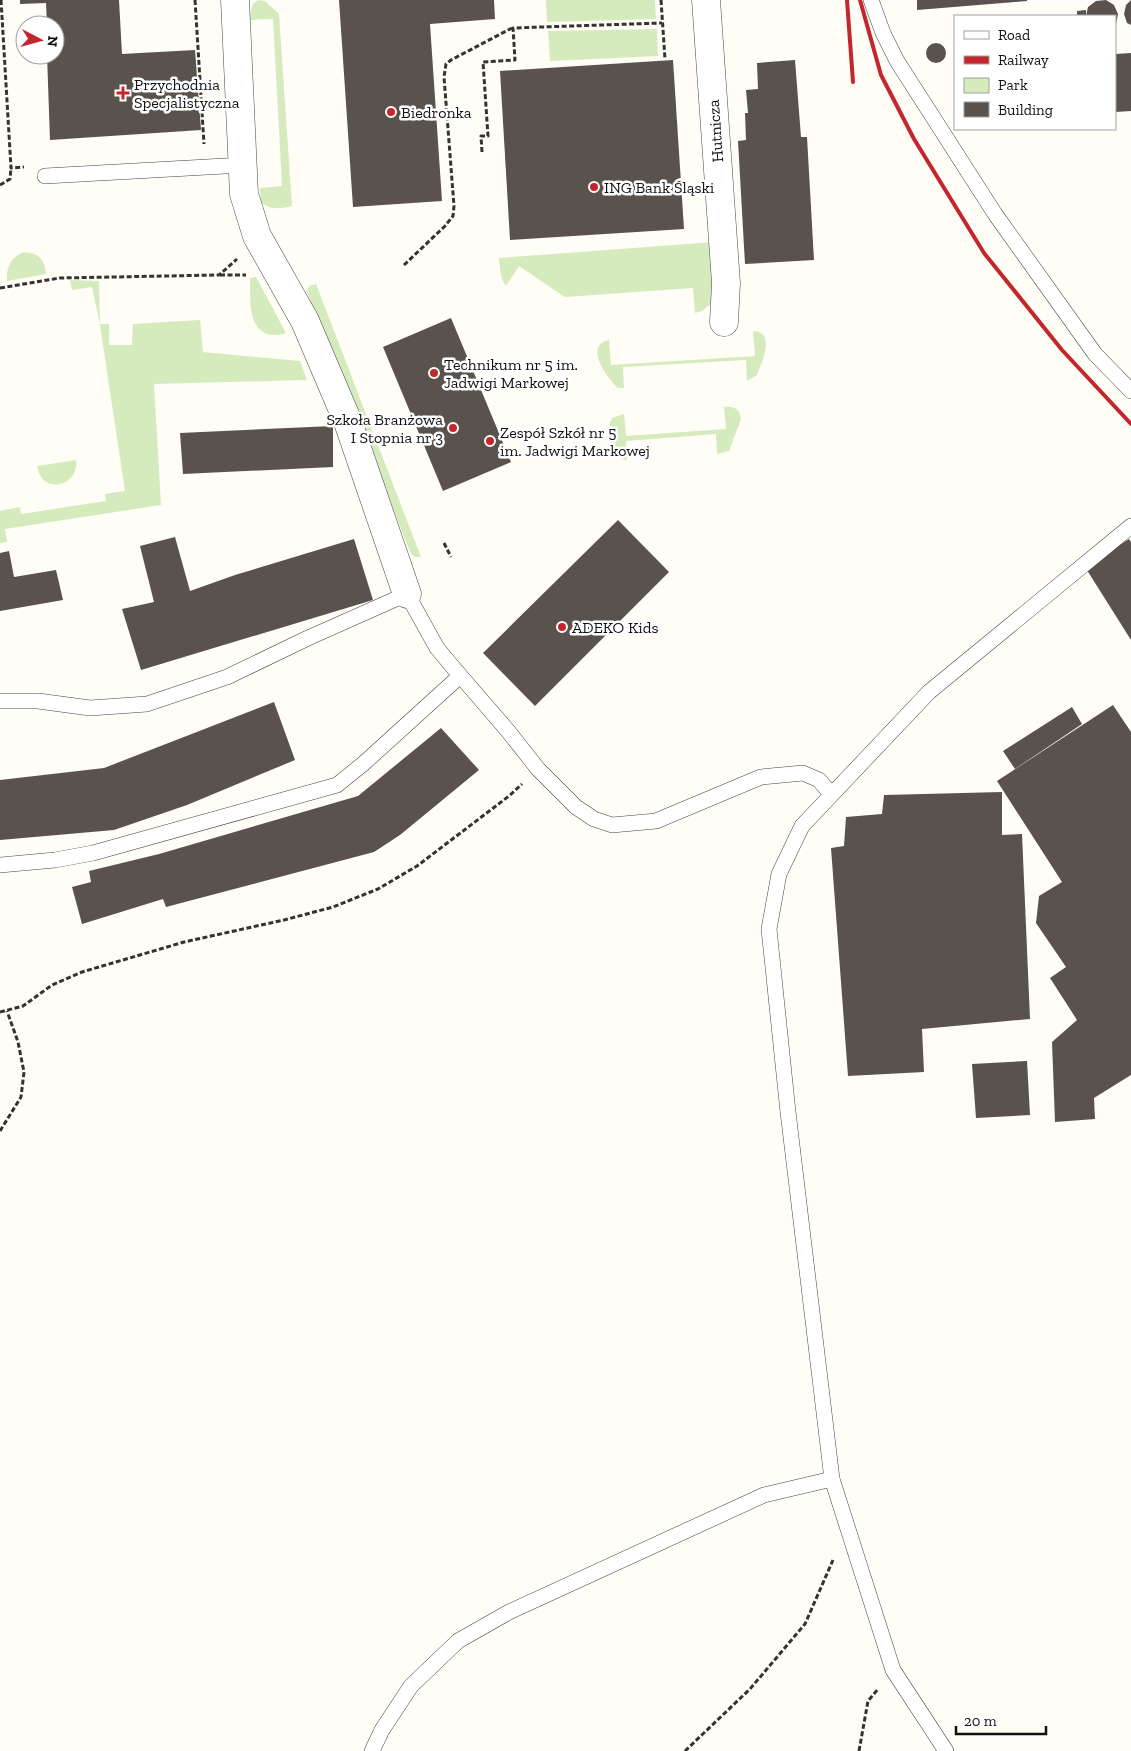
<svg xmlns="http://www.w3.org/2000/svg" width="1131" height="1751" viewBox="0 0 1131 1751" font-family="'Zilla Slab',serif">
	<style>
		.green { fill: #d5ebbd }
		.building { fill: #5a524d }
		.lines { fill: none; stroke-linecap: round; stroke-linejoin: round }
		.service-casing { stroke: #444; stroke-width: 16 }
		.minor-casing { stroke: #444; stroke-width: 29 }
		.path { stroke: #333; stroke-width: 3; stroke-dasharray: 5 2.5; stroke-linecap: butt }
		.service { stroke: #fff; stroke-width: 15 }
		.minor { stroke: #fff; stroke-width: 28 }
		.rail { stroke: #c4262e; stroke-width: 4 }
		.poi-dot { fill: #c4262e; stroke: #fff; stroke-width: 2 }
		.labels { text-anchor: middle; stroke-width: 5; stroke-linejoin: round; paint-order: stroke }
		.poi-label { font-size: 16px; fill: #111; stroke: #fff; text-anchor: start }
		.street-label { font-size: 16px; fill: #111; stroke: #fff }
	</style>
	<rect width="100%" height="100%" fill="#fffdf5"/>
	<g class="green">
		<path d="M259 0 265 1 279 14 292 206C279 209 272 210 261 203L260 188 282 186 273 19 250 20C251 12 250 3 259 0Z"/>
		<polygon points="546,0 655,0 656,19 547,22"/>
		<polygon points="657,29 658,56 550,61 548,31"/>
		<path d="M714 242 713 302 702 311 695 313 693 288 565 297 519 266 506 286C500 278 500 268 499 258Z"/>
		<path d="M24 252C39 253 45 260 46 274L7 281C6 267 11 257 24 252Z"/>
		<path d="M256 277 286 333C281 335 276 335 271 335 246 330 251 297 250 278Z"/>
		<polygon points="70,280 99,281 100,324 109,324 109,345 132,345 133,324 200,320 203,352 300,361 307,380 154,384 161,505 5,529 7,542 0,543 0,511 20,507 21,514 106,501 105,494 125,491 100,325 92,287 72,290"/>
		<polygon points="316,284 421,557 415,557 411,554 307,292 309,286"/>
		<path d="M753 331C777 332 761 363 757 375L747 381 746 360 623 367 624 388H618C607 378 583 345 609 340L611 365 755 356Z"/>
		<path d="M724 407C734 406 740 409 741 419L729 451 717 454 716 434 626 441 627 460C607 458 610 437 610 422L612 418 624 414 626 436 726 429Z"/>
		<path d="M76 460C80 485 42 497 37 466Z"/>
	</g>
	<g class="building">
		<polygon points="20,0 119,0 122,54 195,50 201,130 50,140 47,55 55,55 55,25 47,25 46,3 20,4"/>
		<polygon points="339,0 494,0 495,19 430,24 442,201 353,207"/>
		<polygon points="917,0 1027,0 1027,1 917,10"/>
		<polygon points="1106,0 1114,5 1118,14 1116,24 1115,16 1086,16 1088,7 1096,1"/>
		<polygon points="1131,0 1131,25 1127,23 1124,14 1126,5"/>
		<polygon points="1086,10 1086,16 1077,16 1077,11"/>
		<circle cx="936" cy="53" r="10"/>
		<polygon points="1131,53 1131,111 1115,112 1115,54"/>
		<polygon points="673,60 684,229 510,240 500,71"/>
		<polygon points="795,60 801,137 807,137 814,260 745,264 738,141 746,140 745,113 748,113 746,90 758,89 757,63"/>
		<polygon points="451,318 511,462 443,491 383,347"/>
		<polygon points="333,426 333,467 183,474 180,433"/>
		<polygon points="618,520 669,572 535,706 483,653"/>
		<polygon points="175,537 190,591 235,575 354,539 373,600 141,670 122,609 154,602 140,546"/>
		<polygon points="1129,539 1131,542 1131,640 1085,567"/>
		<polygon points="9,551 14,577 56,570 63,600 0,611 0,553"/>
		<polygon points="274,702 295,760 187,805 114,830 0,840 0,780 104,768"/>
		<polygon points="1113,705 1131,732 1131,1075 1094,1098 1095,1119 1055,1122 1052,1042 1077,1020 1050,978 1066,967 1036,923 1039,896 1062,882 997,781"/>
		<polygon points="1072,707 1082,724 1015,769 1003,751"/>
		<polygon points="441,728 479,770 400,835 374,852 166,907 163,899 82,924 72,887 91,882 89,871 159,854 358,796"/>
		<polygon points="1002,792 1002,835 1022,834 1030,1019 922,1029 924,1072 848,1076 831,848 844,846 846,817 882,814 884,795"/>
		<polygon points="1027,1061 1030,1115 976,1118 972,1064"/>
	</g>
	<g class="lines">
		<defs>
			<g id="service">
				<polyline points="871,0 883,33 897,61 995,214 1095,354 1131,391"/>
				<polyline points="45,176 243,165"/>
				<polyline points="0,701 38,701 90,708 147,704 227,677 308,638 407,594 437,648 452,666 508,731 538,769 576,807 594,819 612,825 656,821 761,777 803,773 819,780 831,794"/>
				<polyline points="0,865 55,860 93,853 337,785 363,764 460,676"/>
				<polyline points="372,1751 382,1730 411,1686 458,1641 509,1612 764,1495 832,1479"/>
				<polyline points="946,1751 893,1670 832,1479 788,1112 769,929 779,874 802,826 929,692 1131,526"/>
			</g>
			<g id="minor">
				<polyline points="235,0 244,194 257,236 305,321 348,422 407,594"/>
				<polyline points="706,0 726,283 724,322"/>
			</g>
		</defs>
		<use href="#service" class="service-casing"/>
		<use href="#minor" class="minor-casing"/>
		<g class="path">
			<polyline points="1,0 11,168 24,167"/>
			<polyline points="195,0 204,144"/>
			<polyline points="661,0 665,59"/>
			<polyline points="482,152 481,136 488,136 483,62 515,60 513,28 662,23"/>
			<polyline points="0,185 10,179 11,168"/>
			<polyline points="404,265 445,226 453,216 454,206 444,77 446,64 451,60 512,28"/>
			<polyline points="220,275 246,275"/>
			<polyline points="0,288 60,278 219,275 237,259"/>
			<polyline points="444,543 451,557"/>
			<polyline points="0,1012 23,1006 52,985 82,972 184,942 284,920 333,907 378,889 417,866 509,796 522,784"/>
			<polyline points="0,1131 21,1097 24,1072 18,1042 7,1011"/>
			<polyline points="685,1751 750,1689 805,1624 833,1560"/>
			<polyline points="859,1751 868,1701 878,1689"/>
		</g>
		<use href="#service" class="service"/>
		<use href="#minor" class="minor"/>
		<g class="rail">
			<polyline points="847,0 853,82"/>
			<polyline points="860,0 881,75 914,139 984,253 1062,350 1131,424"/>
		</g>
	</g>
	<g class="poi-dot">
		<path d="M120.5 85.5h5v5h5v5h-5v5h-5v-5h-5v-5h5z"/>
		<circle cx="391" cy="112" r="5"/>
		<circle cx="594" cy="187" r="5"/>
		<circle cx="434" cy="373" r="5"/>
		<circle cx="453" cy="428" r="5"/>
		<circle cx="490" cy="441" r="5"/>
		<circle cx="562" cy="627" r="5"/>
	</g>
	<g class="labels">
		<g class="poi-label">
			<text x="134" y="90">Przychodnia<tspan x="134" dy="18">Specjalistyczna</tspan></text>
			<text x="401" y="118">Biedronka</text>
			<text x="604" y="193">ING Bank Śląski</text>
			<text x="444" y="370">Technikum nr 5 im.<tspan x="444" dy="18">Jadwigi Markowej</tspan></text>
			<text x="443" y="425" text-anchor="end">Szkoła Branżowa<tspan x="443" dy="18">I Stopnia nr 3</tspan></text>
			<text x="500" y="438">Zespół Szkół nr 5<tspan x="500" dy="18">im. Jadwigi Markowej</tspan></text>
			<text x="572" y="633">ADEKO Kids</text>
		</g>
		<g class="street-label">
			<text transform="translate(715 131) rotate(-94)" y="6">Hutnicza</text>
		</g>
	</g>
	<rect x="954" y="15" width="162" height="115" fill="#ffffff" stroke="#a0a0a0"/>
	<rect x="964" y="31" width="25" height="8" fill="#ffffff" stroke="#a0a0a0"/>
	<text x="998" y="40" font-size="15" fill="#111111">Road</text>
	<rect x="964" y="56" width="25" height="8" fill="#c4262e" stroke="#a0a0a0"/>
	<text x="998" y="65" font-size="15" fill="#111111">Railway</text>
	<rect x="964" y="78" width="25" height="15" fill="#d5ebbd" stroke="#a0a0a0"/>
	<text x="998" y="90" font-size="15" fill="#111111">Park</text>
	<rect x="964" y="102" width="25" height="15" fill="#5a524d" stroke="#a0a0a0"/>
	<text x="998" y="115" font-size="15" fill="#111111">Building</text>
	<g transform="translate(40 40) rotate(96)"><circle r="24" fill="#ffffff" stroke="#a0a0a0"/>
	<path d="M0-4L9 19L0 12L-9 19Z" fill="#c4262e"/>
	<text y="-8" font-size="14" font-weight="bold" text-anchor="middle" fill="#111111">N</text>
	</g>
	<path d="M956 1726v8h90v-8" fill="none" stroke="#111111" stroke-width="2.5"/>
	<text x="964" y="1726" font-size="15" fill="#111111" stroke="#ffffff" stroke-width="4" paint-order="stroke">20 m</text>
</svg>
